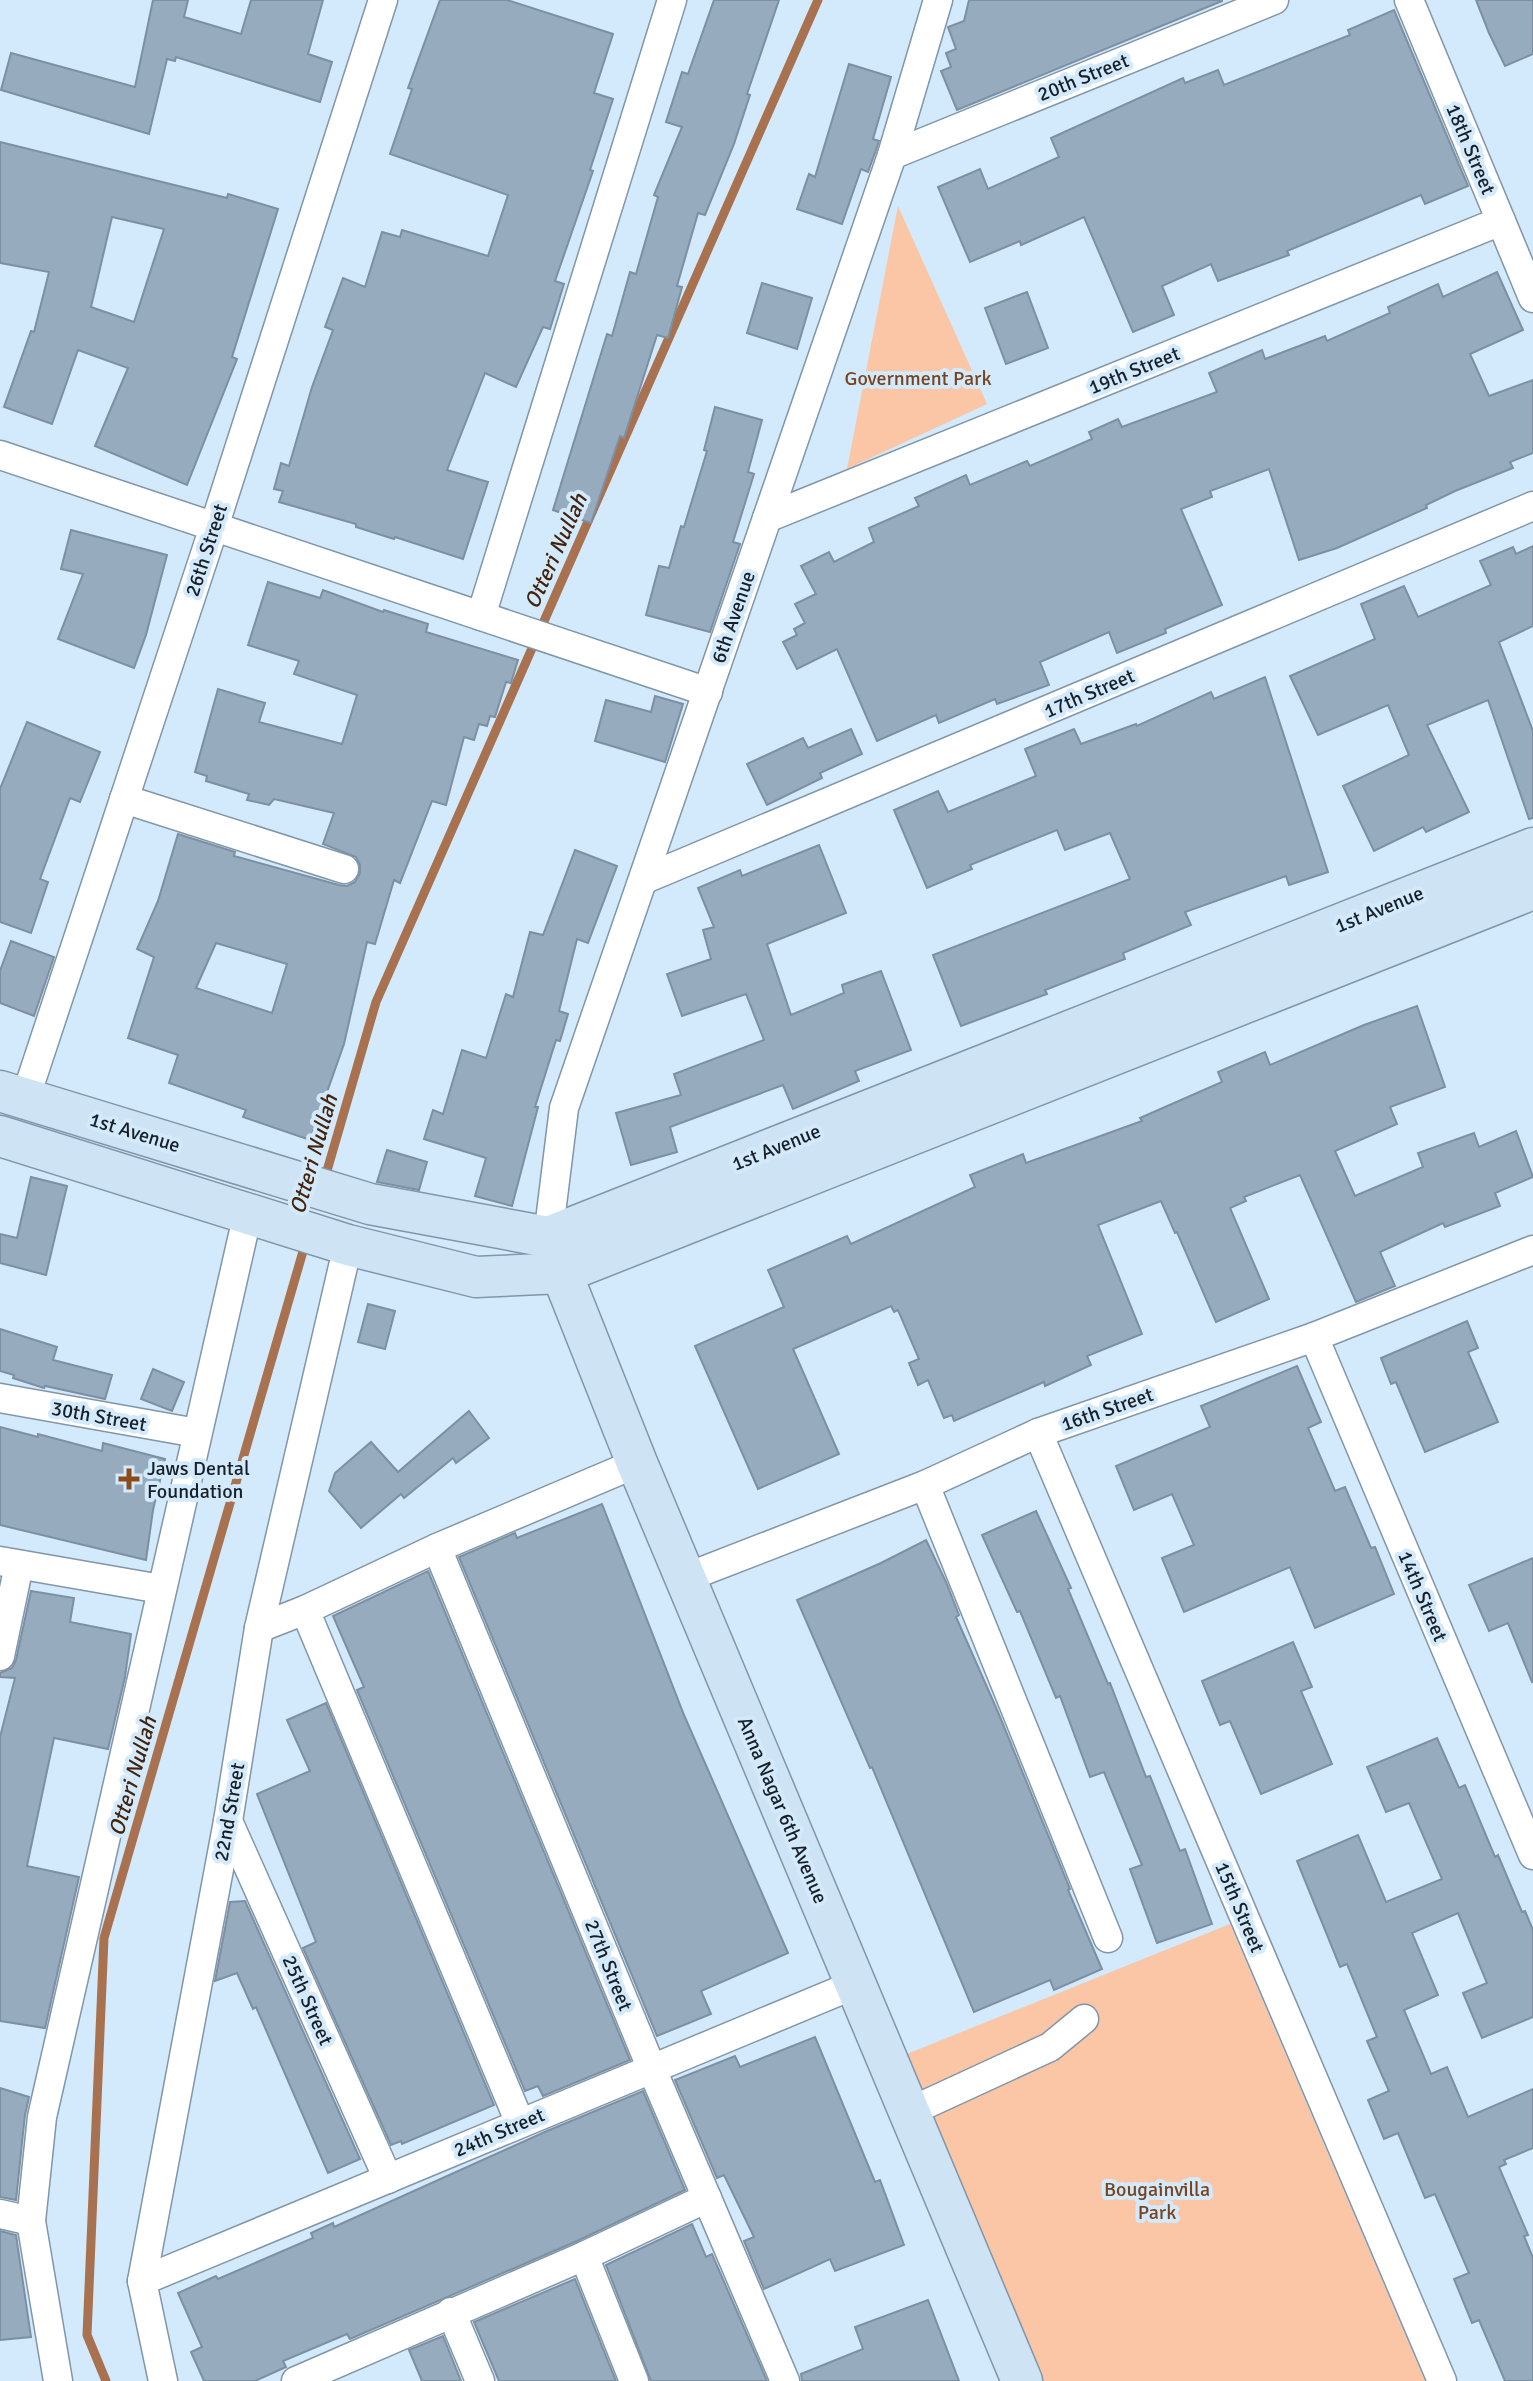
<svg xmlns="http://www.w3.org/2000/svg" width="1533" height="2381" viewBox="0 0 1533 2381" font-family="Signika,sans-serif">
	<style>
		.green { fill: #fac6a6 }
		.lines { fill: none; stroke-linecap: round; stroke-linejoin: round }
		.stream { stroke: #a87250; stroke-width: 9 }
		.building { fill: #96abbe; stroke: #7c90a2; stroke-width: 2; fill-rule: evenodd }
		.street-casing { stroke: #8196a8; stroke-width: 31 }
		.secondary-casing { stroke: #8196a8; stroke-width: 43 }
		.street { stroke: #fff; stroke-width: 28 }
		.secondary { stroke: #cee3f4; stroke-width: 40 }
		.poi-dot { fill: #8e4b1a; stroke: #d3e9fc; stroke-width: 3 }
		.labels { text-anchor: middle; stroke-width: 8; stroke-linejoin: round; paint-order: stroke }
		.street-label { font-size: 20px; fill: #182027; stroke: #d3e9fc }
		.park-label { font-size: 20px; fill: #78431e; stroke: #d3e9fc }
		.poi-label { font-size: 20px; fill: #182027; stroke: #d3e9fc; text-anchor: start }
		.water-label { font-size: 22px; font-style: italic; fill: #44230d; stroke: #d3e9fc }
	</style>
	<rect width="100%" height="100%" fill="#d3e9fc"/>
	<g class="green">
		<polygon points="898,206 987,404 847,469"/>
		<polygon points="1230,1924 1425,2381 1042,2381 907,2054"/>
	</g>
	<g class="lines">
		<g class="stream">
			<polyline points="324,1181 376,1002 818,0"/>
			<polyline points="106,2381 87,2335 104,1938 306,1241"/>
		</g>
	</g>
	<g class="building">
		<polygon points="153,0 188,0 184,17 241,34 251,0 323,0 308,54 332,62 320,102 176,57 175,61 167,59 149,134 1,90 11,53 135,87"/>
		<polygon points="440,0 507,0 613,34 594,93 613,99 590,170 593,171 555,281 564,284 550,329 543,327 516,387 485,373 447,470 488,482 463,559 395,537 394,539 356,527 356,524 279,502 283,491 274,489 281,463 289,466 312,387 333,330 325,327 343,278 365,287 382,232 400,237 402,230 488,256 508,195 390,154 412,89 408,88"/>
		<polygon points="714,0 779,0 747,94 750,95 734,144 705,215 698,213 677,286 682,287 668,338 657,335 624,438 620,436 591,523 553,510 607,334 612,336 630,272 636,274 658,197 654,195 682,127 666,122 682,72 688,74"/>
		<polygon points="969,0 1222,0 1222,1 957,110 941,71 951,67 946,53 956,49 948,27 964,21"/>
		<polygon points="1476,0 1533,0 1533,54 1505,66 1489,33"/>
		<polygon points="1394,10 1468,186 1425,204 1421,195 1287,251 1289,255 1218,281 1211,264 1162,286 1174,315 1133,332 1084,217 1021,245 1020,241 970,262 938,187 980,169 988,189 1059,157 1051,138 1183,78 1185,83 1218,70 1224,85 1350,35 1348,30"/>
		<polygon points="849,64 891,77 873,139 879,141 876,150 868,172 861,169 842,224 797,209 809,174 815,177"/>
		<path d="M0 142 227 198 228 194 278 209 232 357 237 359 187 485 95 446 128 368 78 350 52 424 4 407 31 331 34 332 49 272 0 263ZM112 217 164 229 134 322 91 307Z"/>
		<polygon points="1497,272 1523,330 1470,354 1489,396 1533,380 1533,453 1510,462 1513,468 1455,491 1426,505 1427,508 1337,548 1299,560 1269,469 1210,491 1212,497 1181,509 1222,605 1165,629 1166,633 1117,653 1109,632 1040,662 1049,685 997,704 995,699 939,723 936,715 877,741 837,649 797,669 783,642 797,635 794,629 805,623 795,604 816,594 801,566 829,552 834,562 874,542 869,528 919,506 915,498 966,475 970,485 1027,461 1030,466 1092,439 1089,432 1118,419 1122,427 1217,392 1209,373 1262,350 1265,359 1325,336 1327,341 1390,313 1388,307 1438,284 1443,297"/>
		<polygon points="762,283 812,298 797,349 747,333"/>
		<polygon points="1027,292 1048,348 1006,364 985,308"/>
		<polygon points="715,407 762,420 748,472 754,474 733,542 740,544 710,632 646,615 659,566 669,568 681,526 684,527 707,451 704,450"/>
		<polygon points="71,530 167,555 146,635 134,668 58,639 83,574 61,569"/>
		<polygon points="1533,546 1533,626 1499,642 1533,731 1533,818 1529,819 1488,700 1427,725 1469,812 1426,832 1423,827 1374,851 1343,786 1409,755 1388,705 1318,735 1290,676 1375,639 1361,604 1404,586 1418,617 1491,585 1480,561 1513,547 1516,554"/>
		<path d="M268 582 320 598 323 590 383 612 384 610 428 624 426 632 518 660 511 683 506 682 495 717 490 716 487 726 479 724 474 740 464 737 446 805 432 801 400 883 394 880 375 944 367 942 344 1044 310 1140 243 1117 246 1110 169 1083 178 1055 128 1038 154 957 137 949 158 901 178 834 235 852 234 856 339 885 347 886 355 882 360 873V865L356 857 323 844 334 813 274 799 269 805 247 800 249 794 206 781 207 776 195 772 218 689 265 703 259 722 342 744 357 695 294 674 299 661 248 645ZM216 943 287 964 272 1013 196 988Z"/>
		<polygon points="1265,677 1328,872 1289,885 1286,876 1185,912 1191,925 1123,953 1125,959 1045,990 1047,994 961,1026 933,955 1130,879 1110,833 1065,850 1057,830 970,865 972,869 927,888 894,810 938,791 948,812 1036,776 1025,749 1074,729 1081,744 1136,724 1137,726 1211,692 1214,699"/>
		<polygon points="655,696 683,704 665,762 595,741 606,700 651,712"/>
		<polygon points="27,722 100,752 80,802 70,798 40,879 48,882 31,933 0,922 0,789"/>
		<polygon points="851,729 862,754 820,773 822,778 767,805 747,764 803,738 808,748"/>
		<polygon points="819,845 846,913 767,944 791,1015 844,993 842,985 881,971 911,1050 855,1071 859,1081 793,1109 783,1085 670,1127 677,1152 631,1165 616,1113 681,1095 674,1074 764,1040 746,994 682,1016 667,974 711,959 703,930 714,927 698,888 740,870 742,876"/>
		<polygon points="575,850 617,866 588,943 577,939 559,1011 568,1014 560,1041 556,1040 535,1107 538,1107 512,1206 475,1196 486,1158 424,1139 433,1110 443,1114 462,1050 486,1058 506,994 513,997 530,932 543,935"/>
		<polygon points="11,941 54,957 34,1016 0,1003 0,971"/>
		<polygon points="1417,1006 1445,1087 1390,1107 1397,1124 1335,1151 1355,1196 1423,1167 1418,1153 1474,1133 1479,1147 1516,1131 1533,1177 1495,1193 1500,1206 1445,1227 1443,1223 1380,1252 1395,1286 1356,1302 1300,1175 1244,1197 1246,1201 1230,1208 1269,1299 1216,1322 1177,1232 1175,1233 1161,1201 1098,1225 1142,1334 1087,1356 1091,1365 1045,1386 1044,1382 954,1421 952,1415 944,1418 928,1380 918,1385 909,1363 919,1359 898,1310 894,1312 891,1306 793,1349 839,1454 758,1489 695,1346 784,1307 768,1270 847,1236 851,1244 975,1187 970,1175 1023,1154 1026,1163 1142,1121 1140,1118 1222,1082 1218,1072 1265,1052 1270,1065 1364,1025"/>
		<polygon points="387,1150 427,1162 419,1190 377,1182"/>
		<polygon points="31,1177 67,1186 46,1275 0,1263 0,1234 17,1238"/>
		<polygon points="368,1304 395,1311 385,1349 358,1342"/>
		<polygon points="1467,1321 1478,1348 1468,1352 1498,1422 1425,1452 1396,1382 1391,1384 1381,1358"/>
		<polygon points="0,1329 57,1347 53,1360 112,1375 105,1399 45,1386 44,1388 13,1378 14,1375 0,1371"/>
		<polygon points="1297,1366 1321,1422 1308,1428 1335,1491 1345,1487 1371,1548 1375,1547 1394,1594 1315,1628 1290,1567 1184,1612 1162,1558 1194,1545 1172,1494 1134,1510 1116,1466 1210,1427 1201,1406"/>
		<polygon points="153,1369 184,1382 172,1411 141,1399"/>
		<polygon points="469,1411 489,1438 456,1463 453,1458 404,1498 401,1494 361,1528 329,1491 335,1473 371,1442 398,1472"/>
		<polygon points="0,1427 38,1437 38,1434 102,1451 103,1443 165,1459 153,1510 146,1560 0,1525"/>
		<polygon points="602,1504 684,1715 788,1953 701,1991 711,2014 657,2036 459,1557 515,1533 517,1538"/>
		<polygon points="1036,1511 1071,1588 1068,1589 1108,1684 1110,1683 1146,1777 1150,1776 1180,1851 1185,1849 1212,1924 1157,1943 1130,1869 1142,1865 1104,1772 1090,1777 1060,1696 1056,1698 1020,1611 1017,1612 982,1535"/>
		<polygon points="926,1540 946,1582 959,1615 956,1617 998,1712 1070,1889 1068,1890 1102,1969 1054,1990 1050,1980 974,2012 872,1767 870,1768 797,1600 881,1563"/>
		<polygon points="1533,1558 1533,1682 1532,1682 1508,1623 1489,1631 1469,1585"/>
		<polygon points="428,1571 630,2060 543,2096 538,2086 525,2091 357,1690 364,1687 333,1616"/>
		<polygon points="31,1591 74,1598 70,1622 131,1634 125,1677 108,1749 54,1738 27,1866 79,1877 45,2028 0,2021 0,1737 15,1678 0,1677 0,1673 12,1668 16,1660"/>
		<polygon points="1293,1642 1312,1687 1301,1691 1332,1764 1261,1794 1230,1721 1220,1725 1202,1681"/>
		<polygon points="326,1703 494,2105 402,2144 401,2141 391,2145 303,1948 316,1942 257,1794 310,1771 287,1720"/>
		<polygon points="1437,1738 1459,1788 1465,1785 1495,1857 1498,1855 1522,1912 1525,1911 1533,1930 1533,2017 1482,2038 1463,1993 1487,1983 1458,1913 1412,1933 1438,1995 1404,2010 1431,2074 1447,2067 1468,2117 1533,2089 1533,2148 1504,2160 1506,2164 1499,2167 1528,2235 1524,2236 1533,2258 1533,2381 1505,2381 1479,2320 1472,2323 1454,2279 1469,2273 1435,2194 1425,2198 1398,2133 1384,2139 1368,2100 1389,2091 1367,2041 1377,2037 1347,1964 1340,1967 1297,1861 1358,1835 1386,1902 1442,1879 1409,1803 1386,1812 1367,1767"/>
		<polygon points="245,1901 360,2159 328,2173 256,2007 253,2009 237,1973 215,1981 230,1902"/>
		<polygon points="815,2037 875,2182 880,2180 904,2245 835,2271 830,2259 764,2289 744,2241 754,2237 724,2175 717,2178 675,2080 735,2056 740,2067"/>
		<polygon points="0,2088 29,2097 25,2115 16,2200 0,2197"/>
		<polygon points="643,2091 685,2190 577,2241 350,2339 347,2334 283,2361 286,2367 255,2381 204,2381 191,2352 202,2347 178,2293 216,2276 218,2279 313,2238 311,2233 333,2223 334,2227 547,2131"/>
		<polygon points="692,2224 706,2257 712,2254 767,2381 651,2381 606,2265"/>
		<polygon points="0,2231 16,2235 31,2337 0,2340"/>
		<polygon points="575,2279 616,2381 499,2381 474,2322"/>
		<polygon points="928,2300 959,2381 802,2381 801,2374 863,2349 855,2327"/>
		<polygon points="443,2336 461,2381 422,2381 409,2350"/>
	</g>
	<g class="lines">
		<defs>
			<g id="street">
				<polyline points="1409,0 1533,298"/>
				<polyline points="892,155 1274,0"/>
				<polyline points="0,455 708,692"/>
				<polyline points="767,518 1501,221"/>
				<polyline points="481,616 672,0"/>
				<polyline points="124,799 344,869"/>
				<polyline points="645,879 1533,506"/>
				<polyline points="25,1099 214,527 383,0"/>
				<polyline points="548,1237 564,1108 892,155 938,0"/>
				<polyline points="1314,1337 1533,1855"/>
				<polyline points="0,1398 197,1433"/>
				<polyline points="1038,1433 1442,2381"/>
				<polyline points="925,1485 1108,1938"/>
				<polyline points="437,1548 651,2067 785,2381"/>
				<polyline points="0,1561 161,1589"/>
				<polyline points="685,1578 925,1485 1038,1433 1314,1337 1533,1250"/>
				<polyline points="305,1610 520,2123"/>
				<polyline points="259,1628 305,1610 437,1548 637,1463"/>
				<polyline points="0,1656 19,1565"/>
				<polyline points="228,1821 388,2179"/>
				<polyline points="909,2112 1050,2047 1084,2019"/>
				<polyline points="0,2214 31,2221"/>
				<polyline points="584,2256 634,2381"/>
				<polyline points="142,2281 856,1984"/>
				<polyline points="451,2312 480,2381"/>
				<polyline points="58,2381 31,2221 42,2117 248,1213"/>
				<polyline points="163,2381 142,2281 228,1821 259,1628 348,1245"/>
				<polyline points="296,2381 584,2256 707,2198"/>
			</g>
			<g id="secondary">
				<polyline points="0,1091 370,1204 548,1237 1533,848"/>
				<polyline points="0,1136 348,1245 476,1277 562,1273 1533,889"/>
				<polyline points="552,1249 637,1463 1022,2381"/>
			</g>
		</defs>
		<use href="#street" class="street-casing"/>
		<use href="#secondary" class="secondary-casing"/>
		<use href="#street" class="street"/>
		<use href="#secondary" class="secondary"/>
	</g>
	<path class="poi-dot" d="M125 1467h8v8h8v8h-8v8h-8v-8h-8v-8h8z"/>
	<g class="labels">
		<g class="street-label">
			<text transform="translate(1083 77) rotate(-22)" y="7">20th Street</text>
			<text transform="translate(1471 149) rotate(67)" y="7">18th Street</text>
			<text transform="translate(1134 370) rotate(-22)" y="7">19th Street</text>
			<text transform="translate(206 550) rotate(-72)" y="7">26th Street</text>
			<text transform="translate(733 617) rotate(-71)" y="7">6th Avenue</text>
			<text transform="translate(1089 693) rotate(-23)" y="7">17th Street</text>
			<text transform="translate(1379 909) rotate(-22)" y="7">1st Avenue</text>
			<text transform="translate(135 1132) rotate(17)" y="7">1st Avenue</text>
			<text transform="translate(776 1147) rotate(-22)" y="7">1st Avenue</text>
			<text transform="translate(1107 1409) rotate(-19)" y="7">16th Street</text>
			<text transform="translate(99 1416) rotate(10)" y="7">30th Street</text>
			<text transform="translate(1423 1596) rotate(67)" y="7">14th Street</text>
			<text transform="translate(783 1810) rotate(67)" y="7">Anna Nagar 6th Avenue</text>
			<text transform="translate(229 1812) rotate(-80)" y="7">22nd Street</text>
			<text transform="translate(1240 1907) rotate(67)" y="7">15th Street</text>
			<text transform="translate(609 1965) rotate(68)" y="7">27th Street</text>
			<text transform="translate(308 2000) rotate(66)" y="7">25th Street</text>
			<text transform="translate(499 2132) rotate(-23)" y="7">24th Street</text>
		</g>
		<g class="park-label">
			<text x="918" y="385">Government Park</text>
			<text x="1157" y="2196">Bougainvilla<tspan x="1157" dy="23">Park</tspan></text>
		</g>
		<g class="poi-label">
			<text x="147" y="1475">Jaws Dental<tspan x="147" dy="23">Foundation</tspan></text>
		</g>
		<g class="water-label">
			<text transform="translate(555 551) rotate(-66)" y="8">Otteri Nullah</text>
			<text transform="translate(313 1154) rotate(-74)" y="8">Otteri Nullah</text>
			<text transform="translate(132 1776) rotate(-74)" y="8">Otteri Nullah</text>
		</g>
	</g>
</svg>
